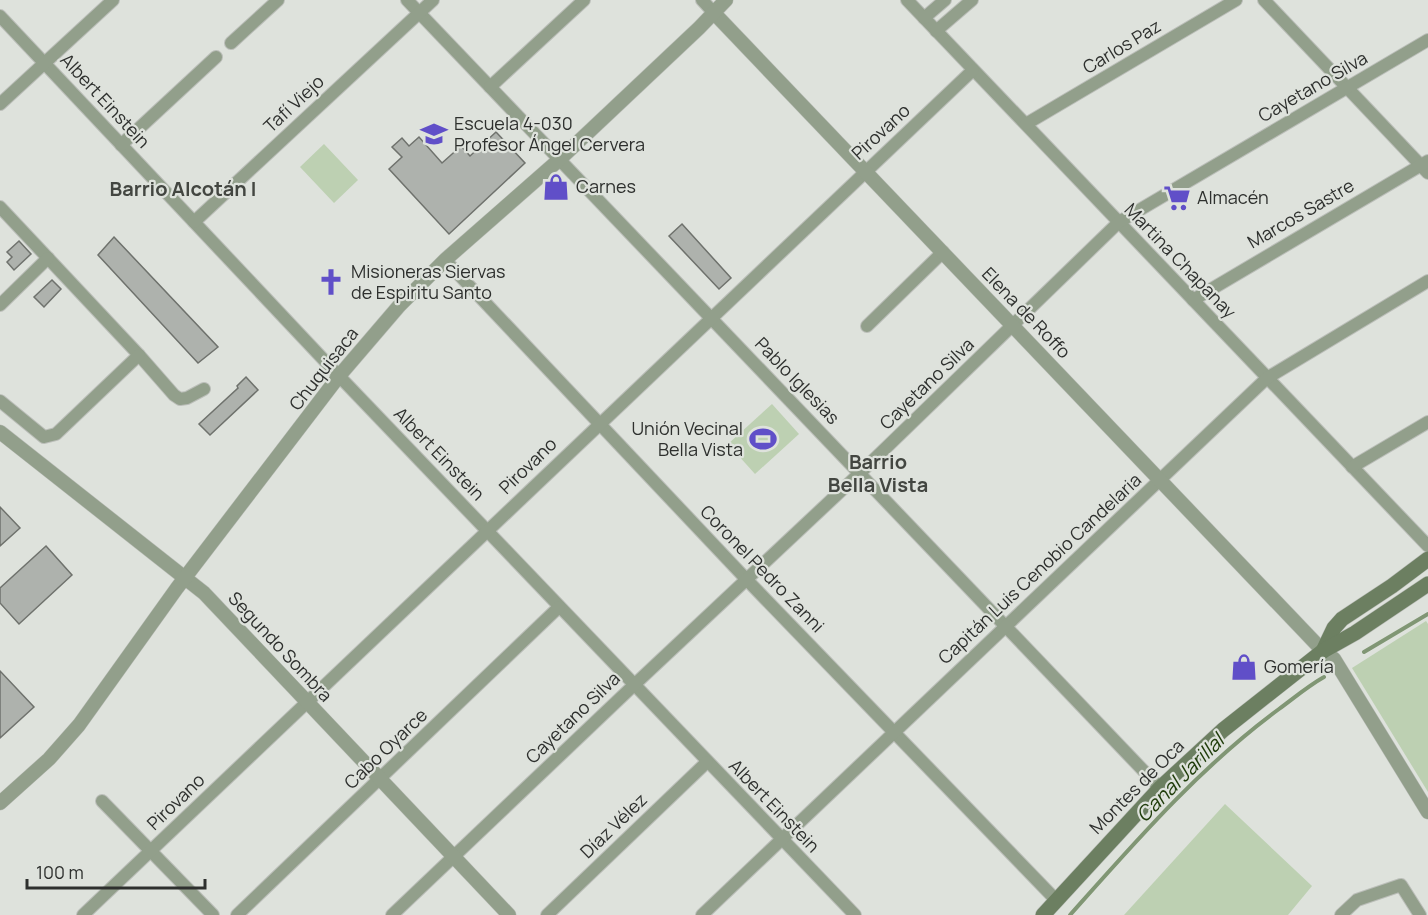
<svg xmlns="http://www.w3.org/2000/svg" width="1428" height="915" viewBox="0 0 1428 915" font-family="Manrope,sans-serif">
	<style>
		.green { fill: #bdd0b2 }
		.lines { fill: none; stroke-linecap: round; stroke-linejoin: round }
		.stream { stroke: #809674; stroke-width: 4 }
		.building { fill: #aeb2ad; stroke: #6f726d; stroke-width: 1.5 }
		.minor-casing { stroke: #bbbeb9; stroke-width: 14 }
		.tertiary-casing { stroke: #bbbeb9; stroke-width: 15 }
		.secondary-casing { stroke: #bbbeb9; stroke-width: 16 }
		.minor { stroke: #929f8b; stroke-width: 12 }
		.tertiary { stroke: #929f8b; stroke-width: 14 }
		.secondary { stroke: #6c7f61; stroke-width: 15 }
		.labels { text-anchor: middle; stroke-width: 4.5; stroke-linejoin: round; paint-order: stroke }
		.street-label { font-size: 18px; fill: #2e302e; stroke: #dee2dc }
		.poi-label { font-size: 18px; fill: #2e302e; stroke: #dee2dc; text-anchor: start }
		.neighbourhood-label { font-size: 20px; font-weight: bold; fill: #434641; stroke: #dee2dc }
		.water-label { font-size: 20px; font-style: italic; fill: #203d0b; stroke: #dee2dc }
	</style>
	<rect width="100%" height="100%" fill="#dee2dc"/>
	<g class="green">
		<polygon points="324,144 358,180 334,203 300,167"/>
		<polygon points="772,404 799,434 755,474 728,444"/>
		<polygon points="1426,621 1428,624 1428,792 1352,668"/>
		<polygon points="1225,804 1312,886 1288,915 1124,915"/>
	</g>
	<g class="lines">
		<g class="stream">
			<polyline points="1364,652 1428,614"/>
			<path d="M1070 915C1135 842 1200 767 1279 709 1294 698 1308 686 1324 677"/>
		</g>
	</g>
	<g class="building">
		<polygon points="496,132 525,163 449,234 389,169 402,157 392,147 402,138 409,146 419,137 442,163 461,146 470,156"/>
		<polygon points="682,224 731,278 719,289 669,236"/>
		<polygon points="114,237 218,347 198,363 98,255"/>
		<polygon points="19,241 31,254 14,270 7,262 12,257 7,252"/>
		<polygon points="52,280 61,289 44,307 34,297"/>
		<polygon points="246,377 258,390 210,435 199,424 238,388 237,386"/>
		<polygon points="0,507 20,528 0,546"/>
		<polygon points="46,546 72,575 19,624 0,603 0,588"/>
		<polygon points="0,671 34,707 0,738"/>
	</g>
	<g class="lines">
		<defs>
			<g id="minor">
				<polyline points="407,0 1160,788"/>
				<polyline points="702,0 714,13"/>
				<polyline points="907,0 1428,546"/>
				<polyline points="1264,0 1428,173"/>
				<polyline points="0,16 339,376 855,915"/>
				<polyline points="924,18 945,0"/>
				<polyline points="936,31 972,0"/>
				<polyline points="231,43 278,0"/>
				<polyline points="490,87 584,0"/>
				<polyline points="0,104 113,0"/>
				<polyline points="1026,124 1236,0"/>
				<polyline points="121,145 216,57"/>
				<polyline points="0,207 139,355 174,395 180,399 187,398 204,389"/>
				<polyline points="194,222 433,0"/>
				<polyline points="445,260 747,580 1056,900"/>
				<polyline points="1193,300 1428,161"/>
				<polyline points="0,305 48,258"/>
				<polyline points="867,326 943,252"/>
				<polyline points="0,401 44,437 56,434 139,355"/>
				<polyline points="1352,467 1428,422"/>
				<polyline points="102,801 213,915"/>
				<polyline points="83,915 973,70"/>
				<polyline points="237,915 559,607"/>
				<polyline points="392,915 634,685 860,473 1119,222 1428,40"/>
				<polyline points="547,915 707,762"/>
				<polyline points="702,915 1267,378 1428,281"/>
				<polyline points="1341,915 1357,900 1401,885 1420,915"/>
			</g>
			<g id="tertiary">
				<polyline points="714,13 1323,651 1334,659 1428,812"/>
				<polyline points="0,432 204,593 509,915"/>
				<polyline points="0,803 49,759 79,725 177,588 339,376 399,306 445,260 560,159 699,28 726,0"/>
			</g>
			<g id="secondary">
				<polyline points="1323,651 1334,628 1342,619 1392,586 1428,559"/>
				<polyline points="1043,915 1160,788 1223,730 1323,651 1355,633 1428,584"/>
			</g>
		</defs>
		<use href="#minor" class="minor-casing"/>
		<use href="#tertiary" class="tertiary-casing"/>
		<use href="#secondary" class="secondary-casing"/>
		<use href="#minor" class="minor"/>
		<use href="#tertiary" class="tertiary"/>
		<use href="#secondary" class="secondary"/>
	</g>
	<defs>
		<symbol id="school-bare" viewBox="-9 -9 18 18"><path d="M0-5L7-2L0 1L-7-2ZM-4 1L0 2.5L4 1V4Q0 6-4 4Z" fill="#604fc8" stroke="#dee2dc" stroke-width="2.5" paint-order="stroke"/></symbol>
		<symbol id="shop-bare" viewBox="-9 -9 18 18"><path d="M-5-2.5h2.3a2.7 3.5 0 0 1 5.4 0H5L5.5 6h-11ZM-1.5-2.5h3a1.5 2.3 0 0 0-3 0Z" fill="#604fc8" stroke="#dee2dc" stroke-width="2.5" paint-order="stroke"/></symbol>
		<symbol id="supermarket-bare" viewBox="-9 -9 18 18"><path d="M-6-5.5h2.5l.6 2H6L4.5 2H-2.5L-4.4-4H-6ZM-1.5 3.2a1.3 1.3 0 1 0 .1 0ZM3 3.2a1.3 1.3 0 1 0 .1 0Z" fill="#604fc8" stroke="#dee2dc" stroke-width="2.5" paint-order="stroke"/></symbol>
		<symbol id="church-bare" viewBox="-9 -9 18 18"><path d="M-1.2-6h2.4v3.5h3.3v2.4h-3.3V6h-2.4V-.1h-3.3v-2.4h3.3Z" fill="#604fc8" stroke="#dee2dc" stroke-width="2.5" paint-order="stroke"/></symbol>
		<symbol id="stadium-bare" viewBox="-9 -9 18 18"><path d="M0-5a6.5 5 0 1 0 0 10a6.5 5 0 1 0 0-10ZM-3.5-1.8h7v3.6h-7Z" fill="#604fc8" stroke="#dee2dc" stroke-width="2.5" paint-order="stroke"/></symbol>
	</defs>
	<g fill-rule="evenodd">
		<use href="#school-bare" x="415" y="115" width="38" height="38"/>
		<use href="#shop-bare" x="537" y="168" width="38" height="38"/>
		<use href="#supermarket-bare" x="1158" y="179" width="38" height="38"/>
		<use href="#church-bare" x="312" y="263" width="38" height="38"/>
		<use href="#stadium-bare" x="744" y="420" width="38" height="38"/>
		<use href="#shop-bare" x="1225" y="648" width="38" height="38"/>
	</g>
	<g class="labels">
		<g class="street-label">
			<text transform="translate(1122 47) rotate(-31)" y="6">Carlos Paz</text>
			<text transform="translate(1313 87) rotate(-30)" y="6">Cayetano Silva</text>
			<text transform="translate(105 101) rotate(47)" y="6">Albert Einstein</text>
			<text transform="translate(294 104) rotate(-43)" y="6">Tafí Viejo</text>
			<text transform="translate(881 132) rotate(-43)" y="6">Pirovano</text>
			<text transform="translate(1301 214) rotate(-30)" y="6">Marcos Sastre</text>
			<text transform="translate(1180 261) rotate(46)" y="6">Martina Chapanay</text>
			<text transform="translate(1026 313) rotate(46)" y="6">Elena de Roffo</text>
			<text transform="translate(324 369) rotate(-52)" y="6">Chuquisaca</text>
			<text transform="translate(797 381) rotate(46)" y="6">Pablo Iglesias</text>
			<text transform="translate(927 384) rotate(-44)" y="6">Cayetano Silva</text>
			<text transform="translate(439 454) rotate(46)" y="6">Albert Einstein</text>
			<text transform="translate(528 466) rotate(-44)" y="6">Pirovano</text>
			<text transform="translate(762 569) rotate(46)" y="6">Coronel Pedro Zanni</text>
			<text transform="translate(1040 569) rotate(-43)" y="6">Capitán Luis Cenobio Candelaria</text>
			<text transform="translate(280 647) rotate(47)" y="6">Segundo Sombra</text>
			<text transform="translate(573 718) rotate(-44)" y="6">Cayetano Silva</text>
			<text transform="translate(386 749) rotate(-44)" y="6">Cabo Oyarce</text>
			<text transform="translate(1137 787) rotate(-45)" y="6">Montes de Oca</text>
			<text transform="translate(176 802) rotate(-44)" y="6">Pirovano</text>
			<text transform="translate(774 806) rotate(46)" y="6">Albert Einstein</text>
			<text transform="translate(614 826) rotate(-44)" y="6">Díaz Vélez</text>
		</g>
		<g class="poi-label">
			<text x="454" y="130">Escuela 4-030<tspan x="454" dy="21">Profesor Ángel Cervera</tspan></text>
			<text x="576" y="193">Carnes</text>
			<text x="1197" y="204">Almacén</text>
			<text x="351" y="278">Misioneras Siervas<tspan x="351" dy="21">de Espiritu Santo</tspan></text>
			<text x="743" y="435" text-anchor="end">Unión Vecinal<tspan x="743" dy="21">Bella Vista</tspan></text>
			<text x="1264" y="673">Gomería</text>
		</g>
		<g class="neighbourhood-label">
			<text x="183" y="196">Barrio Alcotán I</text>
			<text x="878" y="469">Barrio<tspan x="878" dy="23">Bella Vista</tspan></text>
		</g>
		<g class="water-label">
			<text transform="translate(1180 778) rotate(-45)" y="7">Canal Jarillal</text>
		</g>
	</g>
	<path d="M27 879v9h178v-9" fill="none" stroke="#2e302e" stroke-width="3"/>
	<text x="36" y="879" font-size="18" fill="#2e302e" stroke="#dee2dc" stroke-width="4.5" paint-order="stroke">100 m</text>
</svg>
